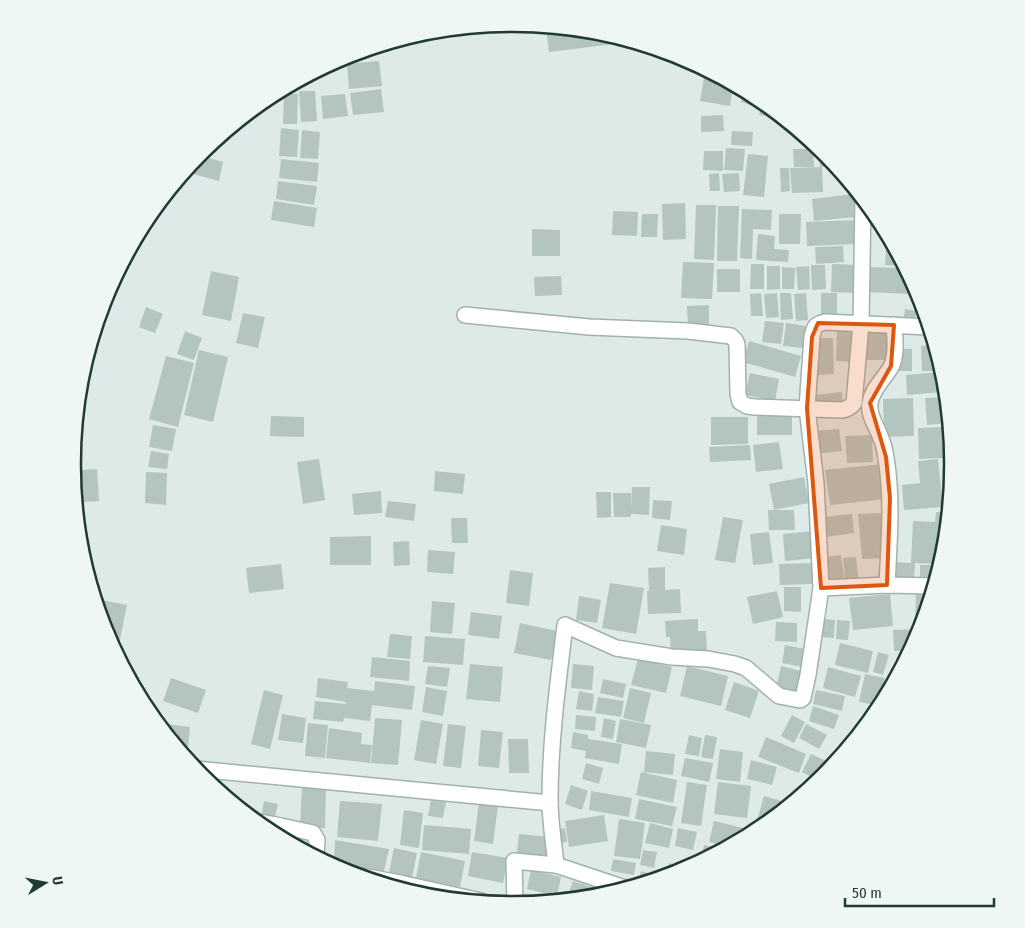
<svg xmlns="http://www.w3.org/2000/svg" width="1025" height="928" viewBox="0 0 1025 928" font-family="'Fira Sans Condensed',sans-serif">
	<style>
		.building { fill: #b4c5c0 }
		.lines { fill: none; stroke-linecap: round; stroke-linejoin: round }
		.street-casing { stroke: #a1b2ae; stroke-width: 18 }
		.street { stroke: #fff; stroke-width: 15 }
		.marked { fill: #de570e; fill-opacity: 0.2; stroke: #de570e; stroke-width: 4; stroke-linejoin: round }
		.rim { fill: none; stroke: #203a36; stroke-width: 2.5 }
	</style>
	<rect width="100%" height="100%" fill="#deeae7"/>
	<g class="building">
		<polygon points="546,27 599,32 630,42 549,52"/>
		<polygon points="379,61 382,86 349,89 347,64"/>
		<polygon points="695,65 712,74 712,75 693,70"/>
		<polygon points="704,77 724,80 733,85 730,106 700,101"/>
		<polygon points="381,89 384,112 353,115 350,93"/>
		<polygon points="299,91 315,91 317,121 301,122"/>
		<polygon points="744,91 758,99 756,107 741,102"/>
		<polygon points="284,93 298,94 297,124 283,124"/>
		<polygon points="345,94 348,116 323,119 321,96"/>
		<polygon points="762,102 779,116 779,118 759,115"/>
		<polygon points="723,115 724,131 701,132 701,116"/>
		<polygon points="281,128 299,130 297,157 279,156"/>
		<polygon points="302,130 320,132 318,159 300,158"/>
		<polygon points="732,131 753,132 752,146 731,145"/>
		<polygon points="726,148 745,149 743,171 724,170"/>
		<polygon points="793,149 813,149 814,167 794,167"/>
		<polygon points="819,149 824,153 835,166 820,167"/>
		<polygon points="704,151 723,151 723,171 703,170"/>
		<polygon points="748,154 768,156 764,197 743,195"/>
		<polygon points="199,155 223,162 219,181 185,172"/>
		<polygon points="281,159 319,163 317,182 279,178"/>
		<polygon points="822,167 823,192 792,193 790,168"/>
		<polygon points="780,168 789,168 790,191 781,192"/>
		<polygon points="719,173 720,191 710,191 709,174"/>
		<polygon points="739,173 740,191 724,192 722,174"/>
		<polygon points="278,181 317,186 314,205 276,199"/>
		<polygon points="854,194 856,217 814,221 812,199"/>
		<polygon points="274,201 317,208 314,227 271,220"/>
		<polygon points="685,203 686,239 663,240 662,204"/>
		<polygon points="696,205 716,205 714,260 694,259"/>
		<polygon points="718,206 739,206 737,261 717,261"/>
		<polygon points="867,206 879,220 883,227 866,226"/>
		<polygon points="742,209 772,210 771,230 753,229 752,259 740,258"/>
		<polygon points="613,211 638,212 637,236 612,235"/>
		<polygon points="642,214 658,214 657,237 641,237"/>
		<polygon points="779,214 801,214 800,244 779,244"/>
		<polygon points="857,220 858,244 807,246 806,222"/>
		<polygon points="532,229 560,230 560,256 532,256"/>
		<polygon points="758,234 775,236 774,249 789,250 788,262 756,260"/>
		<polygon points="887,235 889,238 903,266 885,265"/>
		<polygon points="843,246 844,262 816,264 815,247"/>
		<polygon points="683,262 714,263 712,299 681,298"/>
		<polygon points="751,264 764,264 764,289 750,289"/>
		<polygon points="832,264 859,265 858,293 831,292"/>
		<polygon points="811,265 825,265 826,289 812,290"/>
		<polygon points="767,266 780,266 780,289 767,290"/>
		<polygon points="809,266 810,289 798,290 796,267"/>
		<polygon points="782,267 795,268 794,289 782,289"/>
		<polygon points="867,267 905,268 911,279 910,294 866,292"/>
		<rect x="717" y="269" width="23" height="23"/>
		<polygon points="211,271 239,277 231,321 202,315"/>
		<polygon points="561,276 562,295 535,296 534,277"/>
		<polygon points="761,293 763,316 751,316 750,294"/>
		<polygon points="777,293 779,317 766,318 764,294"/>
		<polygon points="780,293 791,293 793,319 781,320"/>
		<polygon points="806,293 808,320 796,321 794,294"/>
		<rect x="821" y="293" width="16" height="28"/>
		<polygon points="709,305 709,327 688,328 687,306"/>
		<polygon points="146,307 163,314 155,333 139,327"/>
		<polygon points="905,309 916,311 915,323 903,322"/>
		<polygon points="243,313 265,317 258,348 236,343"/>
		<polygon points="765,321 784,323 781,344 762,342"/>
		<polygon points="786,323 806,326 803,348 783,346"/>
		<polygon points="837,327 857,327 856,362 836,361"/>
		<rect x="864" y="329" width="22" height="31"/>
		<polygon points="185,331 202,338 194,360 177,354"/>
		<polygon points="817,338 833,338 834,374 818,375"/>
		<polygon points="749,341 801,356 795,377 743,362"/>
		<polygon points="934,345 940,364 940,371 922,371 921,346"/>
		<polygon points="896,349 912,349 912,371 897,371"/>
		<polygon points="199,350 228,357 213,422 184,415"/>
		<polygon points="166,356 194,363 178,427 149,419"/>
		<polygon points="941,372 943,392 907,395 906,375"/>
		<polygon points="750,373 779,379 775,401 745,395"/>
		<polygon points="842,392 843,404 816,407 815,395"/>
		<polygon points="946,397 949,423 927,425 925,398"/>
		<polygon points="913,398 914,436 884,437 883,399"/>
		<polygon points="792,410 792,435 757,435 757,411"/>
		<polygon points="271,416 304,417 304,437 270,436"/>
		<polygon points="711,417 748,417 748,444 711,445"/>
		<polygon points="153,425 176,429 172,451 149,447"/>
		<polygon points="942,427 944,458 919,459 918,428"/>
		<polygon points="839,429 842,451 816,454 814,431"/>
		<polygon points="75,435 78,435 76,457 73,457"/>
		<polygon points="872,435 873,462 847,463 845,436"/>
		<polygon points="947,435 950,435 952,460 947,460"/>
		<polygon points="779,442 783,469 756,472 753,445"/>
		<polygon points="750,445 751,460 710,462 709,447"/>
		<polygon points="151,451 169,454 167,469 148,467"/>
		<polygon points="319,459 325,500 303,504 297,462"/>
		<polygon points="938,459 943,507 904,510 902,485 920,483 918,461"/>
		<polygon points="882,464 886,499 830,505 825,470"/>
		<polygon points="97,469 99,501 83,502 81,470"/>
		<polygon points="73,470 79,470 77,491 75,491"/>
		<polygon points="435,471 465,474 463,494 434,491"/>
		<polygon points="146,472 167,473 166,505 145,503"/>
		<polygon points="804,477 809,503 774,510 769,484"/>
		<polygon points="632,487 650,487 649,515 631,514 631,517 614,517 613,493 631,493 631,508"/>
		<polygon points="944,487 951,487 948,511 944,511"/>
		<polygon points="381,491 382,513 354,515 352,494"/>
		<polygon points="596,492 611,492 611,517 597,518"/>
		<polygon points="653,500 672,501 670,520 652,518"/>
		<polygon points="388,501 416,504 414,521 385,517"/>
		<polygon points="768,510 794,510 795,530 769,530"/>
		<polygon points="936,512 948,513 944,550 940,564 915,563 914,583 893,581 895,562 911,563 913,521 935,522"/>
		<polygon points="882,513 886,558 862,559 858,514"/>
		<polygon points="852,514 854,533 827,537 825,517"/>
		<polygon points="723,517 743,520 735,563 715,560"/>
		<polygon points="451,518 467,518 468,543 452,543"/>
		<polygon points="661,525 687,529 684,555 657,551"/>
		<polygon points="814,531 816,558 785,561 783,534"/>
		<polygon points="769,532 773,563 753,565 750,534"/>
		<polygon points="371,536 371,565 330,565 330,537"/>
		<polygon points="409,541 410,565 394,566 393,542"/>
		<polygon points="428,550 455,552 453,574 427,572"/>
		<polygon points="841,555 845,581 829,584 825,557"/>
		<polygon points="856,557 859,584 846,586 843,558"/>
		<polygon points="812,563 812,584 780,585 779,564"/>
		<polygon points="281,564 284,589 249,593 246,568"/>
		<polygon points="920,565 940,565 934,583 920,583"/>
		<polygon points="665,567 665,590 680,589 681,613 648,614 647,591 649,591 648,568"/>
		<polygon points="510,570 533,573 529,606 506,603"/>
		<polygon points="610,583 644,588 636,634 602,628"/>
		<polygon points="784,587 801,587 801,612 784,611"/>
		<polygon points="777,591 783,617 753,624 747,597"/>
		<polygon points="890,594 893,626 853,630 849,598"/>
		<polygon points="916,594 931,594 922,624 915,624"/>
		<polygon points="579,596 601,600 597,623 576,620"/>
		<polygon points="96,599 127,605 117,654 106,632"/>
		<polygon points="432,601 455,603 452,634 430,632"/>
		<polygon points="471,612 502,616 499,639 468,635"/>
		<polygon points="698,619 698,631 706,631 707,653 671,656 670,637 666,637 665,621"/>
		<polygon points="824,619 835,620 834,638 822,637"/>
		<polygon points="837,620 850,621 848,640 836,639"/>
		<polygon points="776,622 797,623 797,642 775,641"/>
		<polygon points="520,623 557,631 551,660 514,653"/>
		<polygon points="920,629 909,651 894,651 893,630"/>
		<polygon points="390,634 412,636 410,659 387,657"/>
		<polygon points="425,636 465,639 463,665 423,662"/>
		<polygon points="840,643 873,651 868,673 835,665"/>
		<polygon points="785,645 810,650 807,668 782,663"/>
		<polygon points="878,652 889,655 883,675 873,672"/>
		<polygon points="372,657 410,661 409,681 370,677"/>
		<polygon points="638,659 672,667 666,693 631,685"/>
		<polygon points="470,664 503,667 500,702 466,699"/>
		<polygon points="573,664 594,666 592,690 571,688"/>
		<polygon points="428,666 450,668 447,687 425,684"/>
		<polygon points="687,666 728,676 721,706 680,696"/>
		<polygon points="781,666 806,672 800,695 776,689"/>
		<polygon points="894,666 901,667 890,688 889,688"/>
		<polygon points="828,667 861,676 855,697 823,688"/>
		<polygon points="865,674 885,678 880,706 859,702"/>
		<polygon points="171,678 206,690 198,713 163,701"/>
		<polygon points="318,678 348,682 347,688 374,691 375,681 415,686 412,710 372,705 370,721 344,718 343,722 313,719 315,701 346,704 346,702 316,697"/>
		<polygon points="603,679 626,684 623,698 600,693"/>
		<polygon points="734,682 759,691 750,718 725,710"/>
		<polygon points="426,687 447,691 443,716 422,712"/>
		<polygon points="630,688 651,693 644,723 623,718"/>
		<polygon points="264,690 283,695 270,749 251,744"/>
		<polygon points="816,690 845,696 842,711 813,704"/>
		<polygon points="579,691 594,694 592,711 576,709"/>
		<polygon points="598,697 624,701 621,717 595,713"/>
		<polygon points="813,706 839,715 834,729 809,721"/>
		<polygon points="282,714 306,718 303,743 278,740"/>
		<polygon points="576,715 596,717 595,731 575,729"/>
		<polygon points="792,715 805,722 794,743 781,736"/>
		<polygon points="375,718 402,720 398,765 371,763"/>
		<polygon points="604,718 616,721 613,739 601,737"/>
		<polygon points="620,719 651,725 646,748 616,742"/>
		<polygon points="421,720 443,724 436,764 414,760"/>
		<polygon points="158,723 190,727 187,758"/>
		<polygon points="308,723 328,725 325,758 305,756"/>
		<polygon points="448,724 466,726 461,768 443,766"/>
		<polygon points="806,724 827,735 819,749 799,738"/>
		<polygon points="329,728 362,733 361,744 372,745 370,763 326,758"/>
		<polygon points="481,730 503,732 499,768 478,766"/>
		<polygon points="573,732 588,735 588,739 622,744 619,764 585,758 586,751 571,748"/>
		<polygon points="689,735 702,738 699,756 685,754"/>
		<polygon points="705,735 717,737 713,759 701,757"/>
		<polygon points="766,737 806,754 799,773 758,757"/>
		<polygon points="508,739 528,739 529,773 509,773"/>
		<polygon points="720,749 743,752 740,782 716,779"/>
		<polygon points="646,751 675,754 673,775 644,772"/>
		<polygon points="811,754 833,764 824,776 818,780 802,772"/>
		<polygon points="685,758 713,763 709,782 681,776"/>
		<polygon points="751,760 777,767 772,785 747,779"/>
		<polygon points="586,763 603,768 599,784 582,779"/>
		<polygon points="641,772 677,780 673,803 636,795"/>
		<polygon points="687,782 707,785 701,826 681,823"/>
		<polygon points="718,782 751,786 747,818 714,814"/>
		<polygon points="571,785 588,791 582,810 565,804"/>
		<polygon points="302,787 326,788 325,828 300,827"/>
		<polygon points="591,791 632,798 629,817 589,810"/>
		<polygon points="764,796 785,802 783,808 760,828 755,827"/>
		<polygon points="639,799 677,807 672,826 635,819"/>
		<polygon points="431,800 446,802 443,818 428,816"/>
		<polygon points="264,801 278,804 274,822 261,819"/>
		<polygon points="340,801 382,804 378,841 337,837"/>
		<polygon points="479,803 498,806 493,844 474,841"/>
		<polygon points="404,810 423,813 419,848 400,845"/>
		<polygon points="604,815 608,841 569,847 565,821"/>
		<polygon points="619,819 645,823 640,859 614,856"/>
		<polygon points="714,821 756,831 726,846 709,842"/>
		<polygon points="650,823 673,829 669,848 645,843"/>
		<polygon points="424,825 471,829 469,854 422,850"/>
		<polygon points="565,828 567,842 559,843 557,829"/>
		<polygon points="678,828 697,832 693,850 675,846"/>
		<polygon points="519,834 550,837 547,863 516,859"/>
		<polygon points="335,840 389,849 384,871 334,863"/>
		<polygon points="292,843 307,843 308,851"/>
		<polygon points="704,845 721,849 701,860"/>
		<polygon points="394,848 417,853 411,882 388,877"/>
		<polygon points="643,850 657,852 654,868 640,865"/>
		<polygon points="421,852 465,861 460,887 416,878"/>
		<polygon points="472,852 508,858 503,883 468,876"/>
		<polygon points="613,859 636,863 634,875 611,871"/>
		<polygon points="669,863 686,868 681,871 666,875"/>
		<polygon points="531,870 561,877 557,896 527,889"/>
		<polygon points="641,871 661,877 638,884"/>
		<polygon points="573,881 601,890 600,895 567,899"/>
	</g>
	<g class="lines">
		<defs>
			<g id="street">
				<path d="M465 315 589 327 688 331 731 336 735 340 737 344 738 394 740 402 747 406 755 407 842 410C848 409 851 407 854 403L861 324 863 200"/>
				<path d="M887 585C889 542 893 500 886 458 885 451 883 442 880 436 876 425 868 415 870 403 872 389 884 379 891 367 897 355 895 338 894 325"/>
				<polyline points="821,588 887,585 933,586"/>
				<polyline points="196,769 550,803"/>
				<polyline points="259,822 281,826 313,833 317,840 316,856"/>
				<path d="M556 865C554 844 550 822 550 800 550 741 558 683 565 625L616 648 672 657 708 659 735 664 746 668 779 696 800 700 803 698 808 675 821 588 816 483 807 408 812 337C814 327 815 324 825 322L929 327"/>
				<polyline points="362,876 400,883 481,901"/>
				<polyline points="515,904 514,861 556,865 625,888"/>
			</g>
		</defs>
		<use href="#street" class="street-casing"/>
		<use href="#street" class="street"/>
	</g>
	<path class="marked" d="M818 323 894 325 891 366 870 403 886 457 890 498 887 585 821 588 807 408 812 337Z"/>
	<path d="M0 0H1025V928H0ZM512 32H513A431 431 0 0 1 944 463V465A431 431 0 0 1 513 896H512A431 431 0 0 1 81 465V463A431 431 0 0 1 512 32Z" fill="#eff7f4" fill-rule="evenodd"/>
	<path class="rim" d="M512 32H513A431 431 0 0 1 944 463V465A431 431 0 0 1 513 896H512A431 431 0 0 1 81 465V463A431 431 0 0 1 512 32Z"/>
	<g transform="translate(45 883) rotate(80)" stroke="#eff7f4" stroke-width="4" paint-order="stroke">
	<path d="M0-4L9 19L0 12L-9 19Z" fill="#203a36"/>
	<text y="-8" font-size="14" font-weight="bold" text-anchor="middle" fill="#203a36">U</text>
	</g>
	<path d="M845 898v8h149v-8" fill="none" stroke="#203a36" stroke-width="2.5"/>
	<text x="852" y="898" font-size="15" fill="#203a36" stroke="#eff7f4" stroke-width="4" paint-order="stroke">50 m</text>
</svg>
